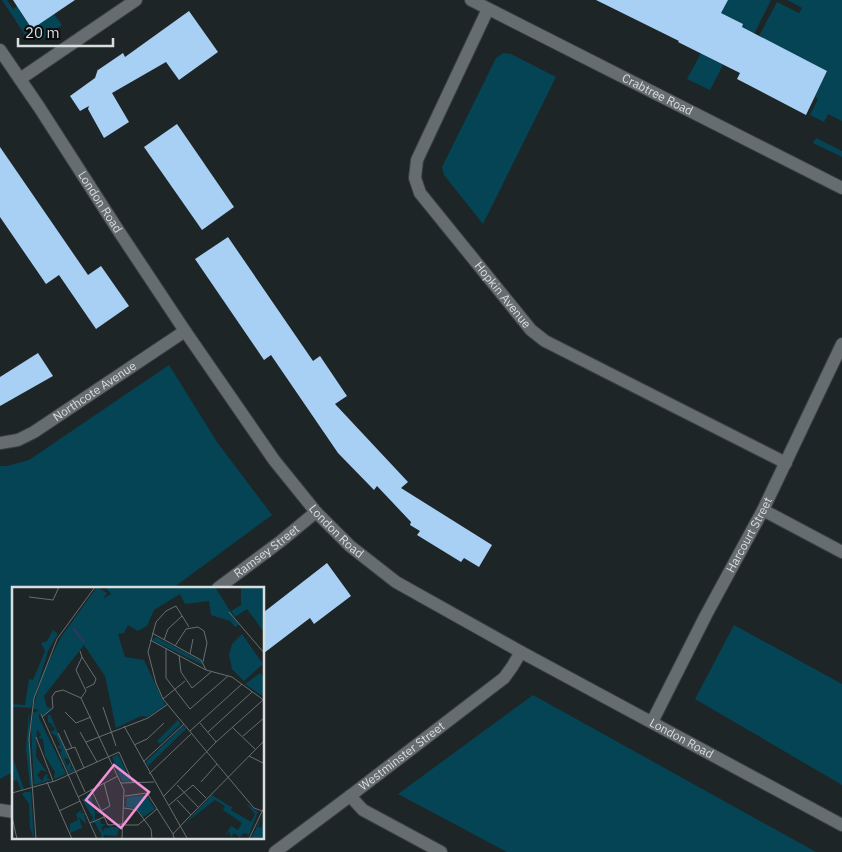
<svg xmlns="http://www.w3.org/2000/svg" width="842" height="852" viewBox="0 0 842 852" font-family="'IBM Plex Sans',sans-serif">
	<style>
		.green { fill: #044454 }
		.building { fill: #a8d0f4 }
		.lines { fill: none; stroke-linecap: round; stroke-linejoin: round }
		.minor-casing { stroke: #3a4041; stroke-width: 14 }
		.minor { stroke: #666d70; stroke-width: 12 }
		.labels { text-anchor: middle; stroke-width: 5; stroke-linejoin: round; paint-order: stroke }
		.street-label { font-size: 12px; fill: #d8ddde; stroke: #0b0d0f }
		.inset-river { fill: none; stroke: #2c385d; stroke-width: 2.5 }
		.inset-road { fill: none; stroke: #686f70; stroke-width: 1 }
		.view { fill: #f391d6; fill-opacity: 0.15; stroke: #f391d6; stroke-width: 2.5 }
		.inset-edge { fill: none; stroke: #d8ddde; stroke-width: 2.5 }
	</style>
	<rect width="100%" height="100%" fill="#1e2527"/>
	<g class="green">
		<polygon points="2,0 7,0 13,9 17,6 54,14 62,25 41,40 32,40 25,35"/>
		<polygon points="718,0 771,0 745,52 733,46 743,24 721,13"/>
		<polygon points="787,0 842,0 842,121 828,114 824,122 810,115 818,99 815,97 827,71 759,36 777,2 799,13 802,8"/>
		<polygon points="503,53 511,54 556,77 483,224 444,175 442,167 496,58"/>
		<polygon points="701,53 723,65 710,90 687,79"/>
		<polygon points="816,138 842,151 842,157 813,143"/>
		<polygon points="169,365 217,442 272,515 173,588 14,588 14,760 11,773 0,779 0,466 7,466 29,460"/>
		<polygon points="734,625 842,684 842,785 695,699"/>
		<polygon points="533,695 816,852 507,852 398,794"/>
	</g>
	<g class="building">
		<polygon points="13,0 75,0 32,29"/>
		<polygon points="596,0 728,0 721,13 743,24 742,27 827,71 806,115 737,79 740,73 678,42 679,41"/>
		<polygon points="189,11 218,52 179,80 166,62 112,93 129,122 104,138 88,109 89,106 80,111 70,96 95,78 98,69 98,70 123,53 125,57"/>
		<polygon points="177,124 234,207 202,230 144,147"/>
		<polygon points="0,147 88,275 101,266 129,306 96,329 59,275 46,284 0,217"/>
		<polygon points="228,237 313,361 320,356 347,396 335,404 408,482 401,488 492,545 479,567 464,558 461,562 417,535 420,531 410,525 411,522 377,486 374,490 338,453 271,355 264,360 195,259"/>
		<polygon points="38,353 53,376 0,406 0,377"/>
		<polygon points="327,563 351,596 314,624 310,618 264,653 264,612"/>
	</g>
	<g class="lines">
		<defs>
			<g id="minor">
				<path id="s1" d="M471 0 842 188"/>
				<path id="s2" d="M488 9 417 160 415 178 420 193 531 330 545 341 786 463"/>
				<path id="s3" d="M0 50 39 107 118 230 185 331 274 460 316 512 350 546 396 582 521 652 842 825"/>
				<polyline points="20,79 136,0"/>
				<path id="s4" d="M0 443 18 440 34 432 185 331"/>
				<polyline points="763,510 842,552"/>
				<path id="s5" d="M218 588 281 541 316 512"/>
				<path id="s6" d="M652 722 706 615 763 510 842 344"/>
				<polyline points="350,796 363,810 441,852"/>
				<polyline points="0,810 14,812"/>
				<path id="s7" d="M275 852 350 796 504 678 512 667 521 652"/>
			</g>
		</defs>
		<use href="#minor" class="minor-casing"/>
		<use href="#minor" class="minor"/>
	</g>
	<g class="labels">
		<g class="street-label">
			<text dy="4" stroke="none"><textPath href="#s1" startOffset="209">Crabtree Road</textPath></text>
			<text dy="4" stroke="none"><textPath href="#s3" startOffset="182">London Road</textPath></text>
			<text dy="4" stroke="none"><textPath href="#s2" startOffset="332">Hopkin Avenue</textPath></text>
			<text dy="4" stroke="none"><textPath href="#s4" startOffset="109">Northcote Avenue</textPath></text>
			<text dy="4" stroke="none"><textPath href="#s3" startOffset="588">London Road</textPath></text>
			<text dy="4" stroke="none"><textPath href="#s6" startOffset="211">Harcourt Street</textPath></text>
			<text dy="4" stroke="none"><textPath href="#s5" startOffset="61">Ramsey Street</textPath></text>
			<text dy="4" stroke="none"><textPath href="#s3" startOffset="992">London Road</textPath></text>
			<text dy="4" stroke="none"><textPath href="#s7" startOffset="159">Westminster Street</textPath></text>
		</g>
	</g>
	<g transform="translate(12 587)">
		<rect width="252" height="252" fill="#1e2527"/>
		<path d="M85 0 95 6 91 12 99 7 106 15 93 0H203L227 38 223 40 218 34 199 28 197 14 173 17 168 7 142 23 135 39 126 44 116 38 112 46 106 47 113 70 132 73 153 118 136 130 129 129 104 141 93 89 72 58 32 109 35 120 40 121 32 128 27 127V131L54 187 42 192 43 185 33 169 31 152 26 151 29 148 25 142 24 170 35 185 29 183 25 188 30 194 33 188 36 187 35 191 39 193 22 198 19 142 21 125 27 124 21 121 31 86 49 50ZM229 0H252V45L235 22 223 30 219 24 229 18ZM41 43 46 47 36 64 19 121 0 120V117L13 118 17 92 21 93 33 64 29 56 35 54ZM230 47 251 77 232 94 220 82 217 68 220 57ZM144 50 189 74 191 78 140 53ZM248 86 252 90V110L233 97ZM17 123 20 199H18L14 162ZM38 127 57 172 52 171 55 179 58 175 59 178 58 185 60 180 62 184 57 186 48 167 50 163 45 160 48 158 44 149 38 145 43 143 41 139 36 140 41 138 36 135V129L32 131ZM166 133 169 137 148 157 145 154ZM171 139 174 142 136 179 134 175ZM106 167 119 195 110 194 100 170ZM0 169 12 202 9 203 5 193 0 194ZM13 205H19L22 252 18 241 17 217 10 207ZM74 207 79 209 83 225 88 224 90 228 83 225V233L79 234 81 231 70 212 75 210ZM134 208 143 222 131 230 124 221 114 220 115 210ZM200 208 219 220 221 217 219 223 239 235 243 227 234 216 246 225 237 248 232 246 226 252 227 249 222 246 219 250 217 244 215 248 214 247 219 239 226 243 230 236 211 223 213 219 203 213 172 237ZM70 223 71 224 68 226H72L74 237 67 230 70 241 58 246V237L66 233 64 227ZM251 227 246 240 249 241 252 232V251L239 252ZM88 232 89 237H94L89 240 91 245 92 240 94 244 93 241H99L97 239 107 241 105 249 92 248 91 252H87L90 249 83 236H80Z" fill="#044454"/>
		<path class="inset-river" d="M61 41 72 55"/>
		<path class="inset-road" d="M17 10 41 13 47 0M217 25 253 67M177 40 164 19 154 24 144 35 136 65 144 96 151 112 215 189 242 221 253 225M140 46 189 73 194 83M138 53 194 83 220 90 253 114M152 53 156 42 170 29M163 59 174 42 186 40 192 44 195 56 191 75M154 61V91L178 122 216 89M68 64 70 70 64 83 74 104 69 111M178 67 181 52M167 68 169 85 180 101 199 85M70 70 84 92 82 97 74 101M69 111 112 203 110 252M151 112 173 94M91 120 104 159M53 125 64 136 79 130M29 127 85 252M30 130 41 121 40 110 43 105 51 103 69 111M188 136 204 155M112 139 175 251M220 140 243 162M52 143 60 161M178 144 230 97M68 145 85 175M196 145 240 105M46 146 73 205M231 149 253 130M24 150 41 194M74 155 136 131 156 117M122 158 135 152 152 136M54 163 63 160 72 181M237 169 253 177M131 175 172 137M137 187 180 146M35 195 60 252M189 195 205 177M109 196 142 195M165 198 186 220M79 202 96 238 111 237M0 206 43 194 107 165 121 196M113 209 135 206 161 247M66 210 106 189M151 210 204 155 251 113M165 213 179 228M157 218 181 198 194 211M112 221 125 223 139 242 140 252M47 224 68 214M89 224 98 219 92 196M0 230 5 252M78 236 92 230M111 238H126L145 222M162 251 161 247 174 233 253 153M24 252 17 152 22 111 45 52 83 0M126 252H178M237 252 253 218"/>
		<path class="view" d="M102 178 137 205 109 241 74 213Z"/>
		<rect width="252" height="252" class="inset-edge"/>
	</g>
	<path d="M18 38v8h95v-8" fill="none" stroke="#d8ddde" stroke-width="2.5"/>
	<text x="25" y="38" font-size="15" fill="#d8ddde" stroke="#0b0d0f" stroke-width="4" paint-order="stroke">20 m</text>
</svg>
